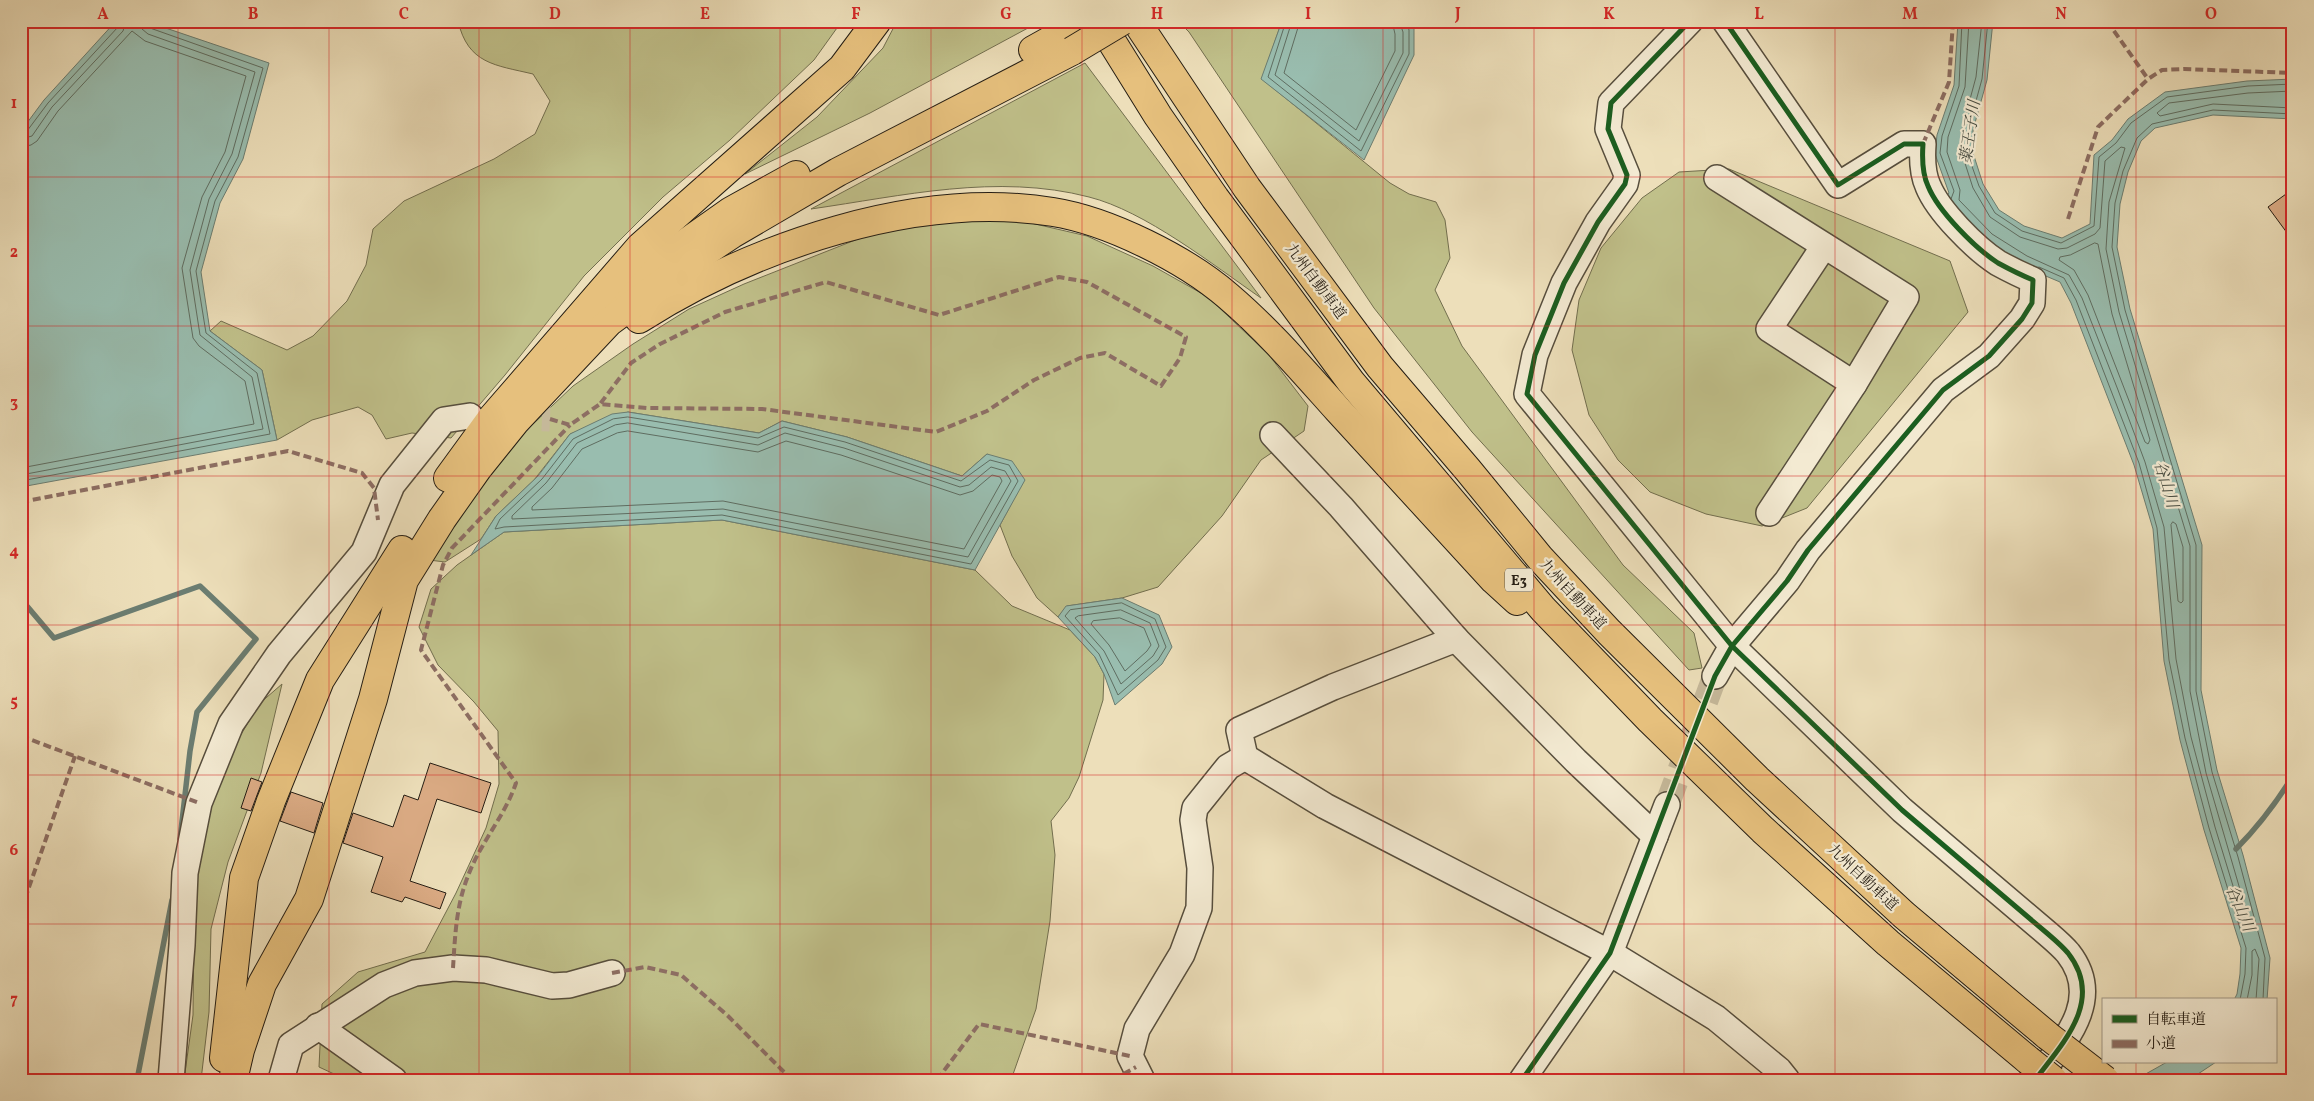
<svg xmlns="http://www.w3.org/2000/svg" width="2314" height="1101" viewBox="0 0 2314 1101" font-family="Vollkorn,'Noto Serif JP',serif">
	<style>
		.green { fill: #c0c08a; stroke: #726e4e }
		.water { fill: #99bdaf; stroke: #6b7d71 }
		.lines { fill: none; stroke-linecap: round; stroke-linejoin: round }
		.shore { stroke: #5f6d61; stroke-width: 1 }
		.stream { stroke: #6b7d71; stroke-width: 5.5 }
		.building { fill: #dbab84; stroke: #251d13 }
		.minor-tunnel { stroke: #c5b899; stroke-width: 25; stroke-dasharray: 25 12; stroke-linecap: butt }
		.minor-casing { stroke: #574e3d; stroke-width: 28 }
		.highway-casing { stroke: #251d13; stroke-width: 30 }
		.minor { stroke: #f3ead2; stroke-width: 25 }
		.highway { stroke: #e6c07d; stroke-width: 28 }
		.highway-bridge-casing { stroke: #251d13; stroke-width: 30; stroke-linecap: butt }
		.highway-bridge { stroke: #e6c07d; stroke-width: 28 }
		.quiet { stroke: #8d6e63; stroke-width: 4; stroke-dasharray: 8 4; stroke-linecap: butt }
		.cycleway-casing { stroke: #f3ead2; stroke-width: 8 }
		.cycleway { stroke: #1b5e20; stroke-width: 5 }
		.grid { fill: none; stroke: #d62828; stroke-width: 1; stroke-opacity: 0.55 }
		.labels { text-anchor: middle; stroke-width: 4.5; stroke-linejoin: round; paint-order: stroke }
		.shield { fill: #f3ead2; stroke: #635a4c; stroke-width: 1 }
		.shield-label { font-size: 14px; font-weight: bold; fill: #251d13 }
		.street-label { font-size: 15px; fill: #251d13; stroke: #f3ead2 }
		.water-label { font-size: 16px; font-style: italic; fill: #484d42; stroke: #f3ead2 }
		.neatline { fill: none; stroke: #d62828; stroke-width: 2 }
		.grid-label { font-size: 16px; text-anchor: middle; font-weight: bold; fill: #d62828 }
	</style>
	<rect width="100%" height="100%" fill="#eddfba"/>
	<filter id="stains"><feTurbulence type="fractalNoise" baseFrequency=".004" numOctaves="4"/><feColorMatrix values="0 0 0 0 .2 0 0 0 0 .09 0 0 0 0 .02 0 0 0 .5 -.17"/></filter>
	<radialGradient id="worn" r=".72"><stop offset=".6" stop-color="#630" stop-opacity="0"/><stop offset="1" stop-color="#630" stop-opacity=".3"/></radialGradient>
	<g class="green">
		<path d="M458 21H842L814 60 730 140 663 197 584 276 505 375 451 438 412 433 386 439 372 415 358 407 312 420 277 440 262 370 210 331 221 321 287 350 313 336 347 301 366 265 373 229 404 201 494 159 535 134 550 101 533 74C495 65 468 64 458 21Z"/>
		<polygon points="897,21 1041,21 870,113 745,174 817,117 883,48"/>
		<polygon points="1178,21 1282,21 1262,79 1390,183 1409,194 1436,202 1445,220 1450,258 1435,290 1462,346 1623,565 1694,633 1702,668 1689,670 1472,432 1374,308 1189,32"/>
		<path d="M1085 63 1261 298C1213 265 1145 211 1089 197 997 173 902 196 811 209Z"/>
		<polygon points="1729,169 1950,261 1968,312 1807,508 1762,526 1706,514 1650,492 1618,460 1589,415 1572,350 1579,300 1601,248 1642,198 1679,172"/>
		<polygon points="944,219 1018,220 1087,236 1153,266 1208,297 1269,355 1308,406 1304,431 1261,460 1222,516 1158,587 1122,598 1067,606 1058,617 1037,598 1012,556 1000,525 1024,480 987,454 962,476 847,437 782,421 759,433 628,412 570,434 534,480 496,516 481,539 445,562 429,560 512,444 573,386 633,344 689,309 744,284 868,235"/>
		<polygon points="722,520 975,570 1012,606 1070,630 1095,657 1104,674 1103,700 1079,777 1069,798 1051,821 1055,855 1050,921 1036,1009 1011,1080 347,1080 319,1067 322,1004 358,972 425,952 456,893 486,828 499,784 498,731 474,702 438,665 419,627 431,589 457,565 504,532"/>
		<polygon points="282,684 261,773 228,862 211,929 209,1012 201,1080 184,1080 193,1015 195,822 223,765 259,704"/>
	</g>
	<g class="water">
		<polygon points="116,21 145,21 269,63 243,159 220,203 201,272 210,331 262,370 277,440 21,487 21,131 44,100"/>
		<polygon points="1282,21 1410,21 1414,29 1414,55 1364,160 1261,79"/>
		<polygon points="1958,21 1993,21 1987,80 1973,130 1973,153 1983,184 1999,210 2024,226 2062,238 2090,224 2094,155 2112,140 2128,119 2165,92 2247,81 2293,79 2293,119 2213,115 2155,128 2141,141 2128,172 2120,204 2117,247 2130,309 2202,545 2201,690 2217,770 2243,855 2270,958 2267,1000 2234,1000 2237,994 2240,974 2241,948 2204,830 2180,740 2164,661 2153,529 2134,465 2071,303 2060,282 2022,266 1993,248 1944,199 1949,193 1935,154 1937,135 1954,85"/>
		<polygon points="628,412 759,433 782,421 847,437 962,476 987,454 1012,461 1025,480 975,570 722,520 504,532 471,555 496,516 538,476 570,434 612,414"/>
		<polygon points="1122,598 1159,615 1172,647 1162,664 1115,705 1104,674 1095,657 1058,617 1066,606"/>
		<polygon points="2167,1062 2216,1062 2189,1080 2135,1080"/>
	</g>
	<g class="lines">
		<g class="shore">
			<polyline points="1286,21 1268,77 1361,151 1409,54 1409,30 1406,21"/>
			<polyline points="1292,21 1275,75 1359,141 1403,53 1403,32 1399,21"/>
			<polyline points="1300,21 1284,73 1356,130 1395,51 1395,34 1392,21"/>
			<polyline points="1969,21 1965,87 1948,137 1947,152 1960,190 1959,200 1992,234 2027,256 2069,275 2082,298 2118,390 2145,462 2164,527 2176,659 2191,737 2215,827 2241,912 2244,913 2246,910 2206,773 2190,691 2190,546 2119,312 2106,249 2109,202 2125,148 2121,147 2105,161 2100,228 2095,234 2067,248 2058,249 2020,237 1990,217 1973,188 1962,154 1962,129 1976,77 1982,21"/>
			<polyline points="1988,21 1982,79 1968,130 1968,155 1979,186 1995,213 2022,231 2061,243 2094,226 2099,157 2116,143 2131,123 2167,97 2248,86 2293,84"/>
			<polyline points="2293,91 2248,93 2169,103 2157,113 2160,116 2213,104 2293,108"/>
			<polyline points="21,133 27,131 48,103 118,27 120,21"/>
			<polyline points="21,139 32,136 52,107 123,31 126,21"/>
			<polyline points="21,147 31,145 37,141 58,111 132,31 145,41 246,76 225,152 202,197 182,268 193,338 199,346 245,381 254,424 21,468"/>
			<polyline points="1951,199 1954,191 1940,153 1942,136 1959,86 1962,21"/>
			<polygon points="2095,243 2098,244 2112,314 2150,440 2148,444 2145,442 2088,295 2074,270 2059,260 2060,257 2070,255"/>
			<polyline points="2039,267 2064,278 2076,300 2139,463 2157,528 2169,660 2185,738 2209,828 2246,948 2245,974 2240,1000"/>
			<polygon points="628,417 758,438 784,427 845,442 961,481 990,460 1009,465 1018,481 971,564 722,515 504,527 495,529 500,519 542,479 573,439 613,419"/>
			<polygon points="628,423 758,445 785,433 844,448 960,487 969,485 991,467 1005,471 1011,481 968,557 723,509 512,519 512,516 546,483 577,443 615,425"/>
			<polygon points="628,431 758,452 786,441 841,455 960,495 973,491 992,475 1000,477 1002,481 964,549 723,501 532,510 532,507 552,488 582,449 617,433"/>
			<polyline points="21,475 263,429 252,377 200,335 190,270 209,199 232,154 255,72 148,34 142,29 140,21"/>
			<polyline points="21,481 270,434 257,373 206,333 196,271 215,201 238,157 263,68 150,28 146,21"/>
			<polygon points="2173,522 2176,524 2183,547 2183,601 2181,603 2178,601 2171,525"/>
			<polygon points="1122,603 1155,619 1166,647 1158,660 1118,695 1099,654 1065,616 1070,610"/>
			<polygon points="1121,610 1150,623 1159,646 1153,656 1121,684 1104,651 1075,618 1078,616"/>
			<polygon points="1120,618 1144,628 1151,645 1147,651 1125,671 1109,645 1091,624 1093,621"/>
			<polyline points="2247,1000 2252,975 2252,951 2255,949 2259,959 2256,1000"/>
			<polyline points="2263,1000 2265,958 2238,857 2212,772 2196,691 2196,545 2125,310 2112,247 2115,203 2123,171 2137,138 2152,124 2213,110 2293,114"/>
		</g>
		<g class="stream">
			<polyline points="21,599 54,638 200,586 256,639 197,712 190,751 180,839"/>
			<path d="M2236 849C2258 827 2276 803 2293 776"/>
			<polyline points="137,1080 172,900"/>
		</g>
	</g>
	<g class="building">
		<polygon points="2293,189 2293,241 2268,207"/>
		<polygon points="430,763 491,783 481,813 437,799 410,881 446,893 440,909 405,897 402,902 371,892 383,857 343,843 353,813 393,827 404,795 418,800"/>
		<polygon points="251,778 262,782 251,811 241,808"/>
		<polygon points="291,792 323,803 314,833 280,821"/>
	</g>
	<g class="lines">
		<g class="minor-tunnel">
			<polyline points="505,417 550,419"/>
			<polyline points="1667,805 1715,676"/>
		</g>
		<defs>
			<g id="minor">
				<path d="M1690 21 1611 103 1608 129 1627 175 1625 184 1598 222 1564 283 1535 355 1527 394 1732 646 1902 810 2048 934C2055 940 2062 946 2068 953 2105 1000 2063 1043 2035 1080"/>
				<polyline points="1717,178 1906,297 1854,384 1769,513"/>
				<polyline points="1824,246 1769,329 1854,384"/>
				<polyline points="1273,435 1341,507 1456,639 1576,761 1655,836"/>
				<polyline points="1456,639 1333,687 1239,730 1245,757 1325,806 1610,953 1716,1018 1779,1070 1787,1080"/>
				<path d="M1715 676 1732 646 1787 581 1808 550 1943 390 1989 356 2022 319 2032 303 2033 280C2021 275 2009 269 1998 263 1975 248 1938 211 1928 186 1922 173 1922 158 1923 144H1904L1838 185 1725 21"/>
				<polyline points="318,1026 394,1080"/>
				<polyline points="171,1080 182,945 185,873 199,803 231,724 279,654 364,552 392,485 444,420 470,416"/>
				<polyline points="281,1080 291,1045 384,985 415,973 453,968 486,970 552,986 569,985 612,973"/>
				<polyline points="1142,1080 1130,1056 1137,1029 1182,954 1199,908 1200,868 1193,820 1195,808 1228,767 1245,757"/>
				<polyline points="1522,1080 1610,953 1667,805"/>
			</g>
			<g id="highway">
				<polyline points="1099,21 1158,116 1215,198 1351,382 1543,609 1650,720 1763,830 1888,943 2028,1060"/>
				<polyline points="1136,21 1247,188 1380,367 1468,470 1540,558 1609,632 1757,779 1904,915 2048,1036"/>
				<polyline points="1033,50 1085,21"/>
				<polyline points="612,295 731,211 796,175"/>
				<path d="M639 319C754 246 917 190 1053 212 1109 221 1185 259 1228 296 1268 330 1303 371 1338 410 1390 467 1442 524 1494 580L1517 601"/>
				<polyline points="448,478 491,419 640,247 842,68 877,21"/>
				<polyline points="224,1058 244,878 271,801 320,680 402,550"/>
				<polyline points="233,1080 240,1050 262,984 309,899 373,699 404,580 442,519 478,468 515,422 609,322 693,260 732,234 838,172 1072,51"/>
			</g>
		</defs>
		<use href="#minor" class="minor-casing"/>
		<use href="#highway" class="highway-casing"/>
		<use href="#minor" class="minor"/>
		<use href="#highway" class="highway"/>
		<defs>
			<g id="highway-bridge">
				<polyline points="1072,51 1122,21"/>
				<polyline points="2048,1036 2105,1080"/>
				<polyline points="2028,1060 2053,1080"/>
			</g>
		</defs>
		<use href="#highway-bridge" class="highway-bridge-casing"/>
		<use href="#highway-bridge" class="highway-bridge"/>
		<g class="quiet">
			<polyline points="2107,21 2148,79"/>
			<polyline points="21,29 29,21"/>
			<polyline points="1923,144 1949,82 1953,21"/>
			<polyline points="2068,219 2098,127 2148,79 2162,70 2184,69 2293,73"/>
			<polyline points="550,419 570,425 600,404 647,408 762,409 936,432 987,411 1034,380 1080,358 1105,353 1161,386 1180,358 1186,337 1087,282 1059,277 939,315 826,282 725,312 660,344 631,363 600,404"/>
			<polyline points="21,502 288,451 362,473 374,488 378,520"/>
			<polyline points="21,736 199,803"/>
			<polyline points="21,910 75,756"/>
			<path d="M453 968C455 937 456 906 468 876 480 843 505 816 516 783L421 650 443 565 452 548 570 425"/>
			<polyline points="612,973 645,967 681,975 728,1016 792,1080"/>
			<polyline points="937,1080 979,1024 1130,1056"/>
			<polyline points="1113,1080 1136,1067"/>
		</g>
		<defs>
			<g id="cycleway">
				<path d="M1690 21 1611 103 1608 129 1627 175 1625 184 1598 222 1564 283 1535 355 1527 394 1732 646 1902 810 2048 934C2055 940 2062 946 2068 953 2105 1000 2063 1043 2035 1080"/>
				<path d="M1522 1080 1610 953 1715 676 1732 646 1787 581 1808 550 1943 390 1989 356 2022 319 2032 303 2033 280C2021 275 2009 269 1998 263 1975 248 1938 211 1928 186 1922 173 1922 158 1923 144H1904L1838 185 1725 21"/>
			</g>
		</defs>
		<use href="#cycleway" class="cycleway-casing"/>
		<use href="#cycleway" class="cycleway"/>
	</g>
	<path class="grid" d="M178 21V1080M329 21V1080M479 21V1080M630 21V1080M780 21V1080M931 21V1080M1082 21V1080M1232 21V1080M1383 21V1080M1534 21V1080M1684 21V1080M1835 21V1080M1985 21V1080M2136 21V1000M21 177H2293M21 326H2293M21 476H2293M21 625H2293M21 775H2293M21 924H2293M2136 1062V1080"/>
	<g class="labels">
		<rect class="shield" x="1505" y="568.5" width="28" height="23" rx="4"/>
		<g class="shield-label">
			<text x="1519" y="585">E3</text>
		</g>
		<g class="street-label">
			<text transform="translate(1316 281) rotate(53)" y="5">九州自動車道</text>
			<text transform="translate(1573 594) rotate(47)" y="5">九州自動車道</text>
			<text transform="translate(1863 877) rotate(43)" y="5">九州自動車道</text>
		</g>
		<g class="water-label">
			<text transform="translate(1969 132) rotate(-82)" y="6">薬王子川</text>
			<text transform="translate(2167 484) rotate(73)" y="6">谷山川</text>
			<text transform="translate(2241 908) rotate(67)" y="6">谷山川</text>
		</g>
	</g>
	<rect width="2314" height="1101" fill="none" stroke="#eddfba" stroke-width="55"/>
	<rect x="2102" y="998" width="175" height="65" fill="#f3ead2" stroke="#a19886"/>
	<rect x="2112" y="1015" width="25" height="8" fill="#1b5e20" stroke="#a19886"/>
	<text x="2146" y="1024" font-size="15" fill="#251d13">自転車道</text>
	<rect x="2112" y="1040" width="25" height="8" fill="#8d6e63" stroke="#a19886"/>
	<text x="2146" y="1048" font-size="15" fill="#251d13">小道</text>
	<rect x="28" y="28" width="2258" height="1046" class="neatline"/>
	<g class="grid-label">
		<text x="103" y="19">A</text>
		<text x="253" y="19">B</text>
		<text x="404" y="19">C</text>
		<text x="555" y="19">D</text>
		<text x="705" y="19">E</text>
		<text x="856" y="19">F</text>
		<text x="1006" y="19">G</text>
		<text x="1157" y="19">H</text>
		<text x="1308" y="19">I</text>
		<text x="1458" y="19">J</text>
		<text x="1609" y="19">K</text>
		<text x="1759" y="19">L</text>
		<text x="1910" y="19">M</text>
		<text x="2061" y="19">N</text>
		<text x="2211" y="19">O</text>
		<text x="14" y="108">1</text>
		<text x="14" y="257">2</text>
		<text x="14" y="407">3</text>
		<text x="14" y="556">4</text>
		<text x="14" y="706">5</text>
		<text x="14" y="855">6</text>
		<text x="14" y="1004">7</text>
	</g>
	<rect width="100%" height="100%" filter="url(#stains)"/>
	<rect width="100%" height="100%" fill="url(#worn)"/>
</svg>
